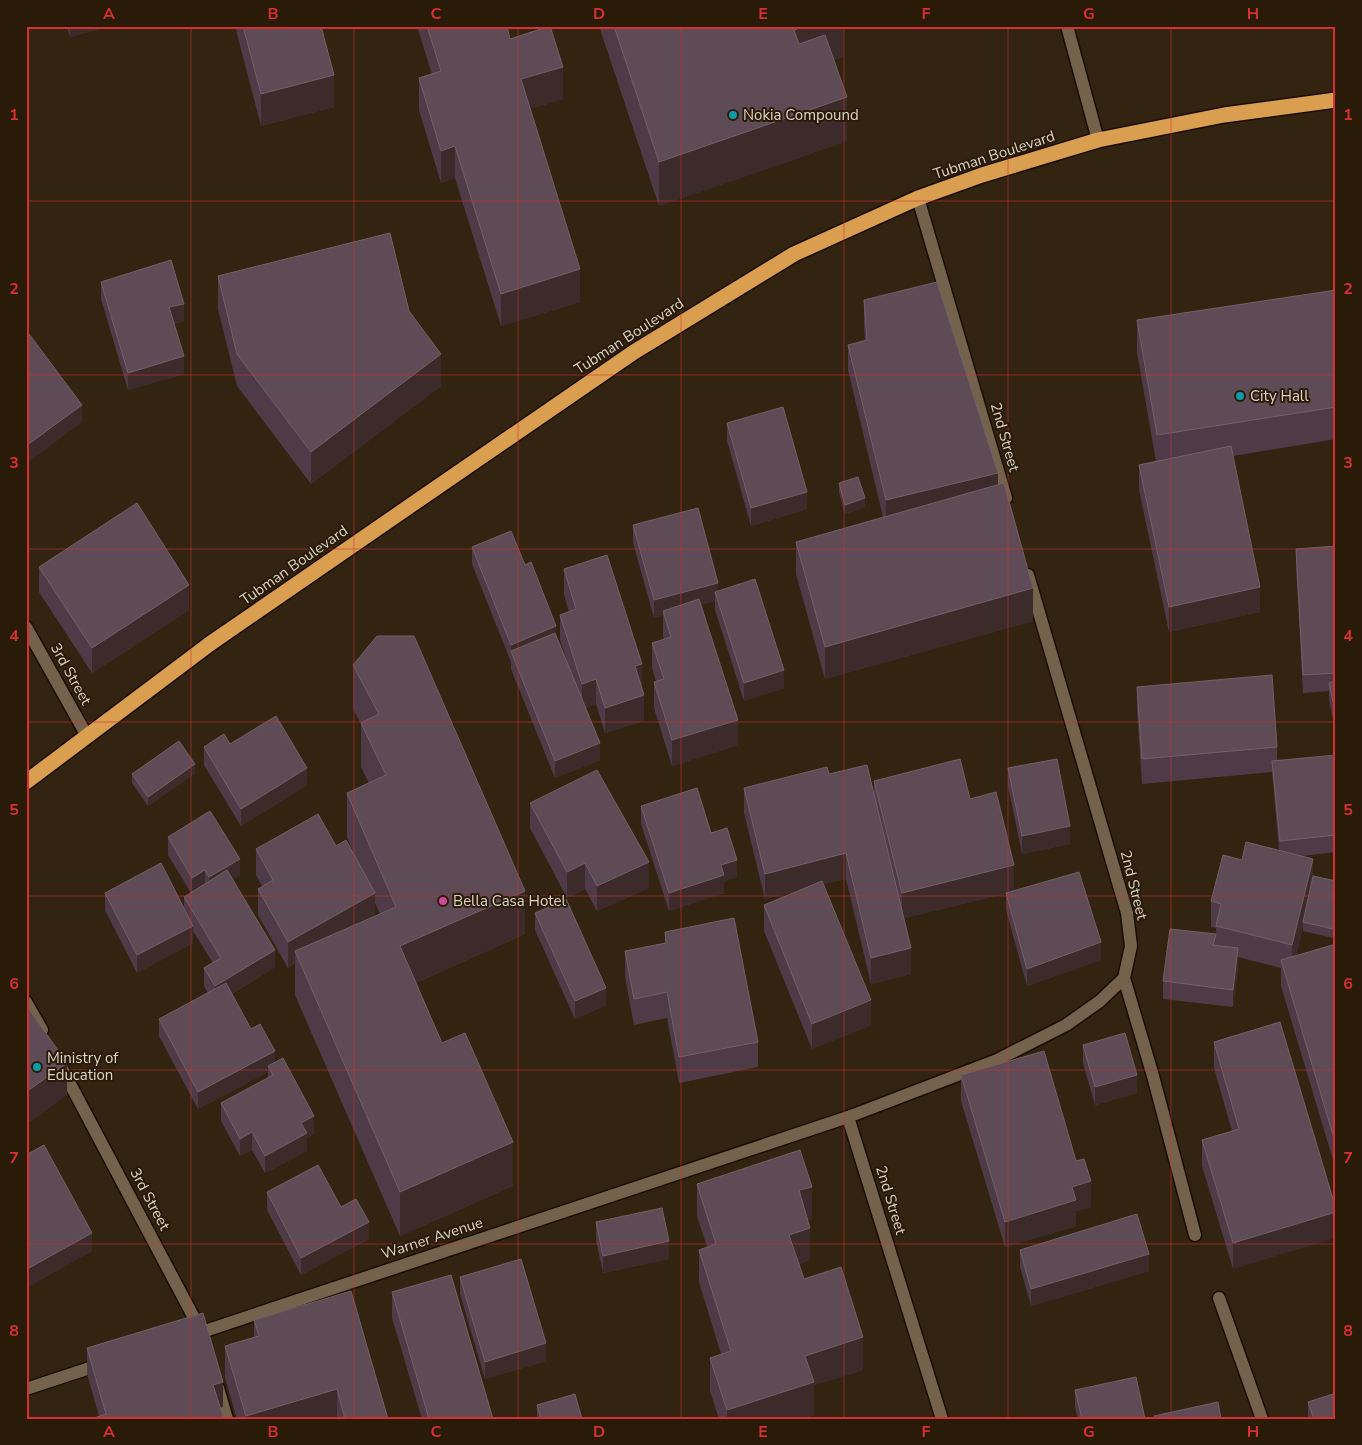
<svg xmlns="http://www.w3.org/2000/svg" width="1362" height="1445" viewBox="0 0 1362 1445" font-family="'Nunito Sans',sans-serif">
	<style>
		.lines { fill: none; stroke-linecap: round; stroke-linejoin: round }
		.lane-casing { stroke: #1a0d00; stroke-width: 15 }
		.street-casing { stroke: #1a0d00; stroke-width: 15 }
		.highway-casing { stroke: #1a0d00; stroke-width: 18 }
		.lane { stroke: #74624d; stroke-width: 12 }
		.street { stroke: #74624d; stroke-width: 12 }
		.highway { stroke: #da9e51; stroke-width: 15 }
		.wall { fill: #4f3b47; fill-rule: evenodd }
		.shaded-wall { fill: #3d2b2b }
		.building { fill: #5e4b55; stroke: #726067 }
		.grid { fill: none; stroke: #d63130; stroke-width: 1; stroke-opacity: 0.55 }
		.culture-dot { fill: #0f9aa8; stroke: #291b08; stroke-width: 2 }
		.hotel-dot { fill: #d1479c; stroke: #291b08; stroke-width: 2 }
		.labels { text-anchor: middle; stroke-width: 4; stroke-linejoin: round; paint-order: stroke }
		.poi-label { font-size: 15px; fill: #ded4c8; stroke: #291b08; text-anchor: start }
		.street-label { font-size: 15px; fill: #ded4c8; stroke: #291b08 }
		.neatline { fill: none; stroke: #d63130; stroke-width: 2 }
		.grid-label { font-size: 16px; text-anchor: middle; font-weight: bold; fill: #d63130 }
	</style>
	<rect width="100%" height="100%" fill="#332411"/>
	<g class="lines">
		<defs>
			<g id="lane">
				<polyline points="1067,26 1098,140"/>
				<polyline points="1124,978 1153,1076 1195,1235"/>
				<polyline points="1219,1298 1262,1419"/>
			</g>
			<g id="street">
				<polyline points="918,198 1006,498"/>
				<polyline points="26,627 87,736"/>
				<polyline points="26,1002 42,1030"/>
				<polyline points="59,1063 201,1331"/>
				<polyline points="848,1117 942,1419"/>
				<polyline points="193,1335 848,1117 997,1060 1066,1025 1100,1001 1124,978 1131,946 1127,913 1028,575"/>
				<polyline points="218,1388 227,1419"/>
				<polyline points="26,1389 102,1364"/>
			</g>
			<polyline id="highway" points="26,782 211,643 436,488 634,352 794,254 918,198 982,175 1098,140 1224,115 1336,100"/>
		</defs>
		<use href="#lane" class="lane-casing"/>
		<use href="#street" class="street-casing"/>
		<use href="#highway" class="highway-casing"/>
		<use href="#lane" class="lane"/>
		<use href="#street" class="street"/>
		<use href="#highway" class="highway"/>
	</g>
	<g class="wall">
		<polygon points="67,26 110,26 70,37"/>
		<polygon points="235,26 321,26 334,107 261,126"/>
		<polygon points="417,26 507,26 510,39 563,99 530,109 580,302 501,326 455,178 441,183 419,110 419,78 432,74"/>
		<polygon points="599,26 843,26 843,57 834,60 847,141 659,206"/>
		<polygon points="218,276 409,311 441,386 311,484 237,386 218,309"/>
		<polygon points="101,282 184,321 174,324 184,374 128,390 101,299"/>
		<polygon points="1336,290 1336,439 1233,456 1260,612 1169,632 1139,490 1139,465 1156,461 1137,353 1137,320"/>
		<polygon points="864,300 998,485 1033,621 825,679 796,574 796,542 883,517 848,370 848,345 865,341 864,326"/>
		<polygon points="727,423 807,509 751,526 727,441"/>
		<polygon points="839,483 865,507 845,514 839,492"/>
		<polygon points="633,525 718,591 784,688 744,701 715,610 715,601 701,605 738,745 672,766 654,708 654,682 656,681 652,668 652,643 664,639 663,636 663,615 654,618 633,543"/>
		<polygon points="1336,546 1336,734 1329,700 1329,691 1303,693 1296,566 1296,549"/>
		<polygon points="472,547 525,565 556,636 568,665 560,640 560,615 569,612 564,594 564,569 642,689 644,721 605,733 596,704 586,708 600,760 555,778 511,669 511,662 472,564"/>
		<polygon points="39,567 189,610 92,673 39,592"/>
		<path d="M353 665 525 934 416 983 442 1043 513 1186 400 1236 295 995V963L288 968 258 915V889L262 886 256 875V849L356 859 347 837V793L369 783 361 767V724L353 709ZM375 903 380 914 375 916Z"/>
		<polygon points="1137,687 1277,747 1277,761 1336,755 1336,852 1301,856 1313,876 1336,881 1336,926 1333,938 1303,931 1303,926 1296,956 1336,944 1336,1175 1336,1170 1281,986 1281,968 1238,957 1238,966 1233,1007 1163,999 1163,981 1216,934 1216,928 1211,927 1211,901 1242,860 1279,850 1272,772 1142,784 1137,712"/>
		<polygon points="230,744 307,785 241,826 204,765 204,747"/>
		<polygon points="1008,768 1070,844 1022,854 1008,786"/>
		<polygon points="195,773 148,806 132,783 132,774"/>
		<polygon points="829,774 874,795 874,781 970,799 1014,891 1101,960 1027,986 1006,910 1006,893 1008,893 904,918 911,974 871,984 846,879 823,884 871,1025 812,1049 764,931 764,905 801,890 765,899 744,813 744,788"/>
		<polygon points="530,803 649,888 597,911 585,889 567,898 530,828"/>
		<polygon points="641,806 711,833 737,877 724,881 724,893 669,911 641,824"/>
		<polygon points="168,837 240,876 233,880 275,967 232,994 251,1029 275,1062 314,1134 307,1138 307,1151 265,1173 252,1150 240,1156 221,1121 221,1103 268,1078 268,1072 198,1109 159,1036 159,1019 208,993 204,986 204,968 213,963 193,931 193,943 137,973 105,910 105,893 184,906 184,897 191,893 168,855"/>
		<polygon points="535,913 606,1005 575,1019 535,930"/>
		<polygon points="665,932 758,1042 758,1067 679,1083 667,1018 634,1025 625,977 625,951 665,943"/>
		<polygon points="1280,1022 1233,1269 1202,1166 1202,1140 1232,1131 1214,1068 1214,1042"/>
		<polygon points="1083,1045 1137,1093 1095,1105 1083,1063"/>
		<polygon points="961,1075 1076,1161 1091,1207 1076,1211 1076,1226 1005,1247 961,1101"/>
		<polygon points="26,1155 92,1251 29,1286 26,1281"/>
		<polygon points="697,1184 812,1219 808,1220 810,1260 799,1264 804,1279 863,1370 814,1385 814,1415 802,1419 719,1419 710,1391 710,1358 721,1354 699,1282 699,1250 707,1247 697,1216"/>
		<polygon points="267,1192 341,1207 369,1239 301,1275 267,1210"/>
		<polygon points="596,1222 669,1259 603,1273 596,1240"/>
		<polygon points="1020,1250 1149,1271 1031,1306 1020,1267"/>
		<polygon points="460,1277 546,1361 485,1379 460,1294"/>
		<polygon points="392,1292 493,1419 422,1419 392,1318"/>
		<polygon points="254,1320 388,1419 237,1419 225,1378 225,1346 254,1337"/>
		<polygon points="87,1348 223,1407 99,1416 87,1374"/>
		<polygon points="1075,1390 1145,1419 1078,1419 1075,1407"/>
		<polygon points="1308,1402 1336,1419 1308,1419"/>
		<polygon points="537,1405 582,1419 537,1419"/>
	</g>
	<g class="shaded-wall">
		<polygon points="70,26 110,26 70,37"/>
		<polygon points="805,26 843,26 843,57 794,74 794,30"/>
		<polygon points="882,26 893,26 882,29"/>
		<polygon points="563,67 563,99 521,112 521,79"/>
		<polygon points="334,75 334,107 261,126 261,94"/>
		<polygon points="847,97 847,141 659,206 659,162"/>
		<polygon points="455,146 455,178 441,183 441,151"/>
		<polygon points="580,269 580,302 501,326 501,294"/>
		<polygon points="184,304 184,321 169,325 169,307"/>
		<polygon points="441,354 441,386 311,484 311,452"/>
		<polygon points="184,356 184,374 128,390 128,373"/>
		<polygon points="82,405 82,422 26,464 26,446"/>
		<polygon points="998,473 998,498 886,526 886,500"/>
		<polygon points="807,492 807,509 751,526 751,508"/>
		<polygon points="865,498 865,507 845,514 845,505"/>
		<polygon points="718,583 718,600 715,592 715,601 664,615 663,611 663,615 654,618 654,600"/>
		<polygon points="189,585 189,610 92,673 92,648"/>
		<polygon points="1260,587 1260,612 1169,632 1169,607"/>
		<polygon points="1033,588 1033,621 825,679 825,647"/>
		<polygon points="556,626 556,644 511,652 511,645"/>
		<polygon points="642,664 642,690 635,666"/>
		<polygon points="784,670 784,688 744,701 744,683"/>
		<polygon points="596,679 596,704 582,710 582,684"/>
		<polygon points="644,695 644,721 605,733 605,708"/>
		<polygon points="738,720 738,745 672,766 672,740"/>
		<polygon points="600,743 600,760 555,778 555,761"/>
		<polygon points="195,764 195,773 148,806 148,797"/>
		<polygon points="307,768 307,785 241,826 241,809"/>
		<polygon points="1070,826 1070,844 1022,854 1022,836"/>
		<polygon points="846,853 846,879 765,899 765,874"/>
		<polygon points="240,859 240,876 209,895 209,877"/>
		<polygon points="1313,859 1313,884 1303,922 1303,926 1292,970 1292,945"/>
		<polygon points="737,860 737,877 724,881 724,893 669,911 669,893 721,865"/>
		<polygon points="649,862 649,888 597,911 597,886"/>
		<polygon points="585,863 585,889 567,898 567,872"/>
		<polygon points="1014,865 1014,891 902,919 902,893"/>
		<polygon points="205,870 205,888 192,895 192,878"/>
		<polygon points="525,891 525,934 400,990 400,946"/>
		<polygon points="375,893 375,918 295,951 295,963 288,968 288,942"/>
		<polygon points="1336,917 1336,926 1333,938 1333,929"/>
		<polygon points="193,926 193,943 137,973 137,955"/>
		<polygon points="1101,942 1101,960 1027,986 1027,969"/>
		<polygon points="911,948 911,974 871,984 871,958"/>
		<polygon points="1238,948 1238,966 1233,1007 1233,990"/>
		<polygon points="275,950 275,967 215,1004 215,986"/>
		<polygon points="606,988 606,1005 575,1019 575,1001"/>
		<polygon points="871,1000 871,1025 812,1049 812,1024"/>
		<polygon points="275,1051 275,1068 268,1066 268,1072 198,1109 198,1092"/>
		<polygon points="67,1063 67,1095 26,1125 26,1092"/>
		<polygon points="1137,1075 1137,1093 1095,1105 1095,1087"/>
		<polygon points="314,1116 314,1134 307,1138 307,1151 265,1173 265,1156 301,1123"/>
		<polygon points="252,1132 252,1150 240,1156 240,1139"/>
		<polygon points="513,1142 513,1186 400,1236 400,1192"/>
		<polygon points="1091,1181 1091,1207 1076,1211 1076,1226 1005,1247 1005,1222 1072,1187"/>
		<polygon points="812,1187 812,1219 799,1223 799,1190"/>
		<polygon points="1336,1212 1336,1238 1233,1269 1233,1243"/>
		<polygon points="369,1222 369,1239 301,1275 301,1258"/>
		<polygon points="810,1228 810,1260 789,1267 789,1235"/>
		<polygon points="92,1233 92,1251 29,1286 29,1268"/>
		<polygon points="669,1241 669,1259 603,1273 603,1256"/>
		<polygon points="1149,1254 1149,1271 1031,1306 1031,1289"/>
		<polygon points="863,1337 863,1370 814,1385 814,1415 802,1419 727,1419 727,1410 805,1356"/>
		<polygon points="546,1343 546,1361 485,1379 485,1362"/>
		<polygon points="223,1382 223,1407 213,1410 213,1385"/>
		<polygon points="337,1389 337,1419 246,1419 246,1416"/>
	</g>
	<g class="building">
		<polygon points="243,26 321,26 334,75 261,94"/>
		<polygon points="427,26 507,26 510,39 550,26 563,67 521,79 580,269 501,294 455,146 441,151 419,78 441,71"/>
		<polygon points="614,26 805,26 794,30 799,44 825,35 847,97 659,162"/>
		<polygon points="390,233 409,311 441,354 311,452 237,354 218,276"/>
		<polygon points="171,260 184,304 169,307 184,356 128,373 101,282"/>
		<polygon points="937,282 998,473 886,500 848,345 867,340 864,300"/>
		<polygon points="1336,290 1336,407 1157,435 1137,320"/>
		<polygon points="26,330 82,405 26,446"/>
		<polygon points="783,407 807,492 751,508 727,423"/>
		<polygon points="1231,446 1260,587 1169,607 1139,465"/>
		<polygon points="858,477 865,498 845,505 839,483"/>
		<polygon points="1004,483 1033,588 825,647 796,542"/>
		<polygon points="137,503 189,585 92,648 39,567"/>
		<polygon points="698,508 718,583 654,600 633,525"/>
		<polygon points="511,531 525,565 531,562 556,626 511,645 472,547"/>
		<polygon points="1336,546 1336,673 1303,675 1296,549"/>
		<polygon points="607,555 642,664 635,666 644,695 605,708 596,679 582,684 560,615 576,609 564,569"/>
		<polygon points="755,579 784,670 744,683 715,592"/>
		<polygon points="699,599 738,720 672,740 654,682 664,679 652,643 671,637 663,611"/>
		<polygon points="555,633 600,743 555,761 511,651"/>
		<polygon points="377,636 414,636 525,891 400,946 442,1043 465,1033 513,1142 400,1192 295,951 396,907 347,793 386,775 361,723 379,714 353,665"/>
		<polygon points="1272,675 1277,747 1142,759 1137,687"/>
		<polygon points="1336,681 1336,716 1329,683"/>
		<polygon points="276,716 307,768 241,809 204,747 224,734 230,744"/>
		<polygon points="179,741 195,764 148,797 132,774"/>
		<polygon points="1336,755 1336,835 1280,841 1272,761"/>
		<polygon points="960,759 970,799 996,792 1014,865 902,893 874,781"/>
		<polygon points="1057,759 1070,826 1022,836 1008,768"/>
		<polygon points="867,765 911,948 871,958 846,853 765,874 744,788 827,767 829,774"/>
		<polygon points="597,770 649,862 597,886 585,863 567,872 530,803"/>
		<polygon points="697,788 711,833 727,828 737,860 721,865 724,875 669,893 641,806"/>
		<polygon points="210,811 240,859 209,877 205,870 192,878 168,837"/>
		<polygon points="318,814 336,846 346,840 375,893 288,942 258,889 273,880 256,849"/>
		<polygon points="1246,842 1313,859 1292,945 1216,926 1221,904 1211,901 1223,855 1242,860"/>
		<polygon points="161,863 193,926 137,955 105,893"/>
		<polygon points="227,870 275,950 215,986 204,968 221,958 184,897"/>
		<polygon points="1079,872 1101,942 1027,969 1006,893"/>
		<polygon points="1313,876 1336,881 1336,917 1333,929 1303,922"/>
		<polygon points="822,881 871,1000 812,1024 764,905"/>
		<polygon points="566,899 606,988 575,1001 535,913"/>
		<polygon points="734,918 758,1042 679,1057 667,992 634,999 625,951 666,943 665,932"/>
		<polygon points="1170,929 1216,934 1213,945 1238,948 1233,990 1163,981"/>
		<polygon points="1336,944 1336,1145 1281,960"/>
		<polygon points="226,983 251,1029 260,1024 275,1051 198,1092 159,1019"/>
		<polygon points="26,1005 67,1063 26,1092"/>
		<polygon points="1280,1022 1336,1209 1336,1212 1233,1243 1202,1140 1239,1129 1214,1042"/>
		<polygon points="1125,1033 1137,1075 1095,1087 1083,1045"/>
		<polygon points="1044,1051 1076,1161 1084,1159 1091,1181 1072,1187 1076,1200 1005,1222 961,1075"/>
		<polygon points="283,1058 314,1116 301,1123 307,1133 265,1156 252,1132 240,1139 221,1103 273,1075 268,1066"/>
		<polygon points="44,1145 92,1233 29,1268 26,1263 26,1155"/>
		<polygon points="800,1150 812,1187 799,1190 810,1228 789,1235 804,1279 841,1267 863,1337 805,1356 814,1382 727,1410 710,1358 731,1351 699,1250 716,1244 697,1184"/>
		<polygon points="318,1165 341,1207 356,1199 369,1222 301,1258 267,1192"/>
		<polygon points="662,1208 669,1241 603,1256 596,1222"/>
		<polygon points="1137,1214 1149,1254 1031,1289 1020,1250"/>
		<polygon points="521,1259 546,1343 485,1362 460,1277"/>
		<polygon points="451,1275 493,1419 429,1419 392,1292"/>
		<polygon points="351,1291 388,1419 345,1419 337,1389 246,1416 225,1346 259,1336 254,1320"/>
		<polygon points="203,1313 223,1382 213,1385 224,1419 91,1419 106,1414 87,1348"/>
		<polygon points="1136,1377 1145,1419 1082,1419 1075,1390"/>
		<polygon points="1336,1393 1336,1419 1314,1419 1308,1402"/>
		<polygon points="575,1394 582,1419 541,1419 537,1405"/>
		<polygon points="1218,1402 1221,1419 1155,1419 1154,1416"/>
	</g>
	<path class="grid" d="M191 26V1419M354 26V1419M518 26V1419M681 26V1419M844 26V1419M1008 26V1419M1171 26V1419M26 201H1336M26 375H1336M26 549H1336M26 722H1336M26 896H1336M26 1070H1336M26 1244H1336"/>
	<g class="culture-dot">
		<circle cx="733" cy="115" r="5"/>
		<circle cx="1240" cy="396" r="5"/>
		<circle cx="37" cy="1067" r="5"/>
	</g>
	<circle class="hotel-dot" cx="443" cy="901" r="5"/>
	<g class="labels">
		<g class="poi-label">
			<text x="743" y="120">Nokia Compound</text>
			<text x="1250" y="401">City Hall</text>
			<text x="453" y="906">Bella Casa Hotel</text>
			<text x="47" y="1063">Ministry of<tspan x="47" dy="17">Education</tspan></text>
		</g>
		<g class="street-label">
			<text transform="translate(994 155) rotate(-18)" y="5">Tubman Boulevard</text>
			<text transform="translate(629 336) rotate(-33)" y="5">Tubman Boulevard</text>
			<text transform="translate(1005 437) rotate(74)" y="5">2nd Street</text>
			<text transform="translate(294 565) rotate(-35)" y="5">Tubman Boulevard</text>
			<text transform="translate(71 674) rotate(61)" y="5">3rd Street</text>
			<text transform="translate(1134 885) rotate(76)" y="5">2nd Street</text>
			<text transform="translate(150 1199) rotate(62)" y="5">3rd Street</text>
			<text transform="translate(891 1200) rotate(73)" y="5">2nd Street</text>
			<text transform="translate(432 1238) rotate(-18)" y="5">Warner Avenue</text>
		</g>
	</g>
	<rect width="1362" height="1445" fill="none" stroke="#291b08" stroke-width="55"/>
	<rect x="28" y="28" width="1306" height="1390" class="neatline"/>
	<g class="grid-label">
		<text x="109" y="19">A</text>
		<text x="273" y="19">B</text>
		<text x="436" y="19">C</text>
		<text x="599" y="19">D</text>
		<text x="763" y="19">E</text>
		<text x="926" y="19">F</text>
		<text x="1089" y="19">G</text>
		<text x="1253" y="19">H</text>
		<text x="14" y="120">1</text>
		<text x="1348" y="120">1</text>
		<text x="14" y="294">2</text>
		<text x="1348" y="294">2</text>
		<text x="14" y="468">3</text>
		<text x="1348" y="468">3</text>
		<text x="14" y="641">4</text>
		<text x="1348" y="641">4</text>
		<text x="14" y="815">5</text>
		<text x="1348" y="815">5</text>
		<text x="14" y="989">6</text>
		<text x="1348" y="989">6</text>
		<text x="14" y="1163">7</text>
		<text x="1348" y="1163">7</text>
		<text x="14" y="1336">8</text>
		<text x="1348" y="1336">8</text>
		<text x="109" y="1437">A</text>
		<text x="273" y="1437">B</text>
		<text x="436" y="1437">C</text>
		<text x="599" y="1437">D</text>
		<text x="763" y="1437">E</text>
		<text x="926" y="1437">F</text>
		<text x="1089" y="1437">G</text>
		<text x="1253" y="1437">H</text>
	</g>
</svg>
